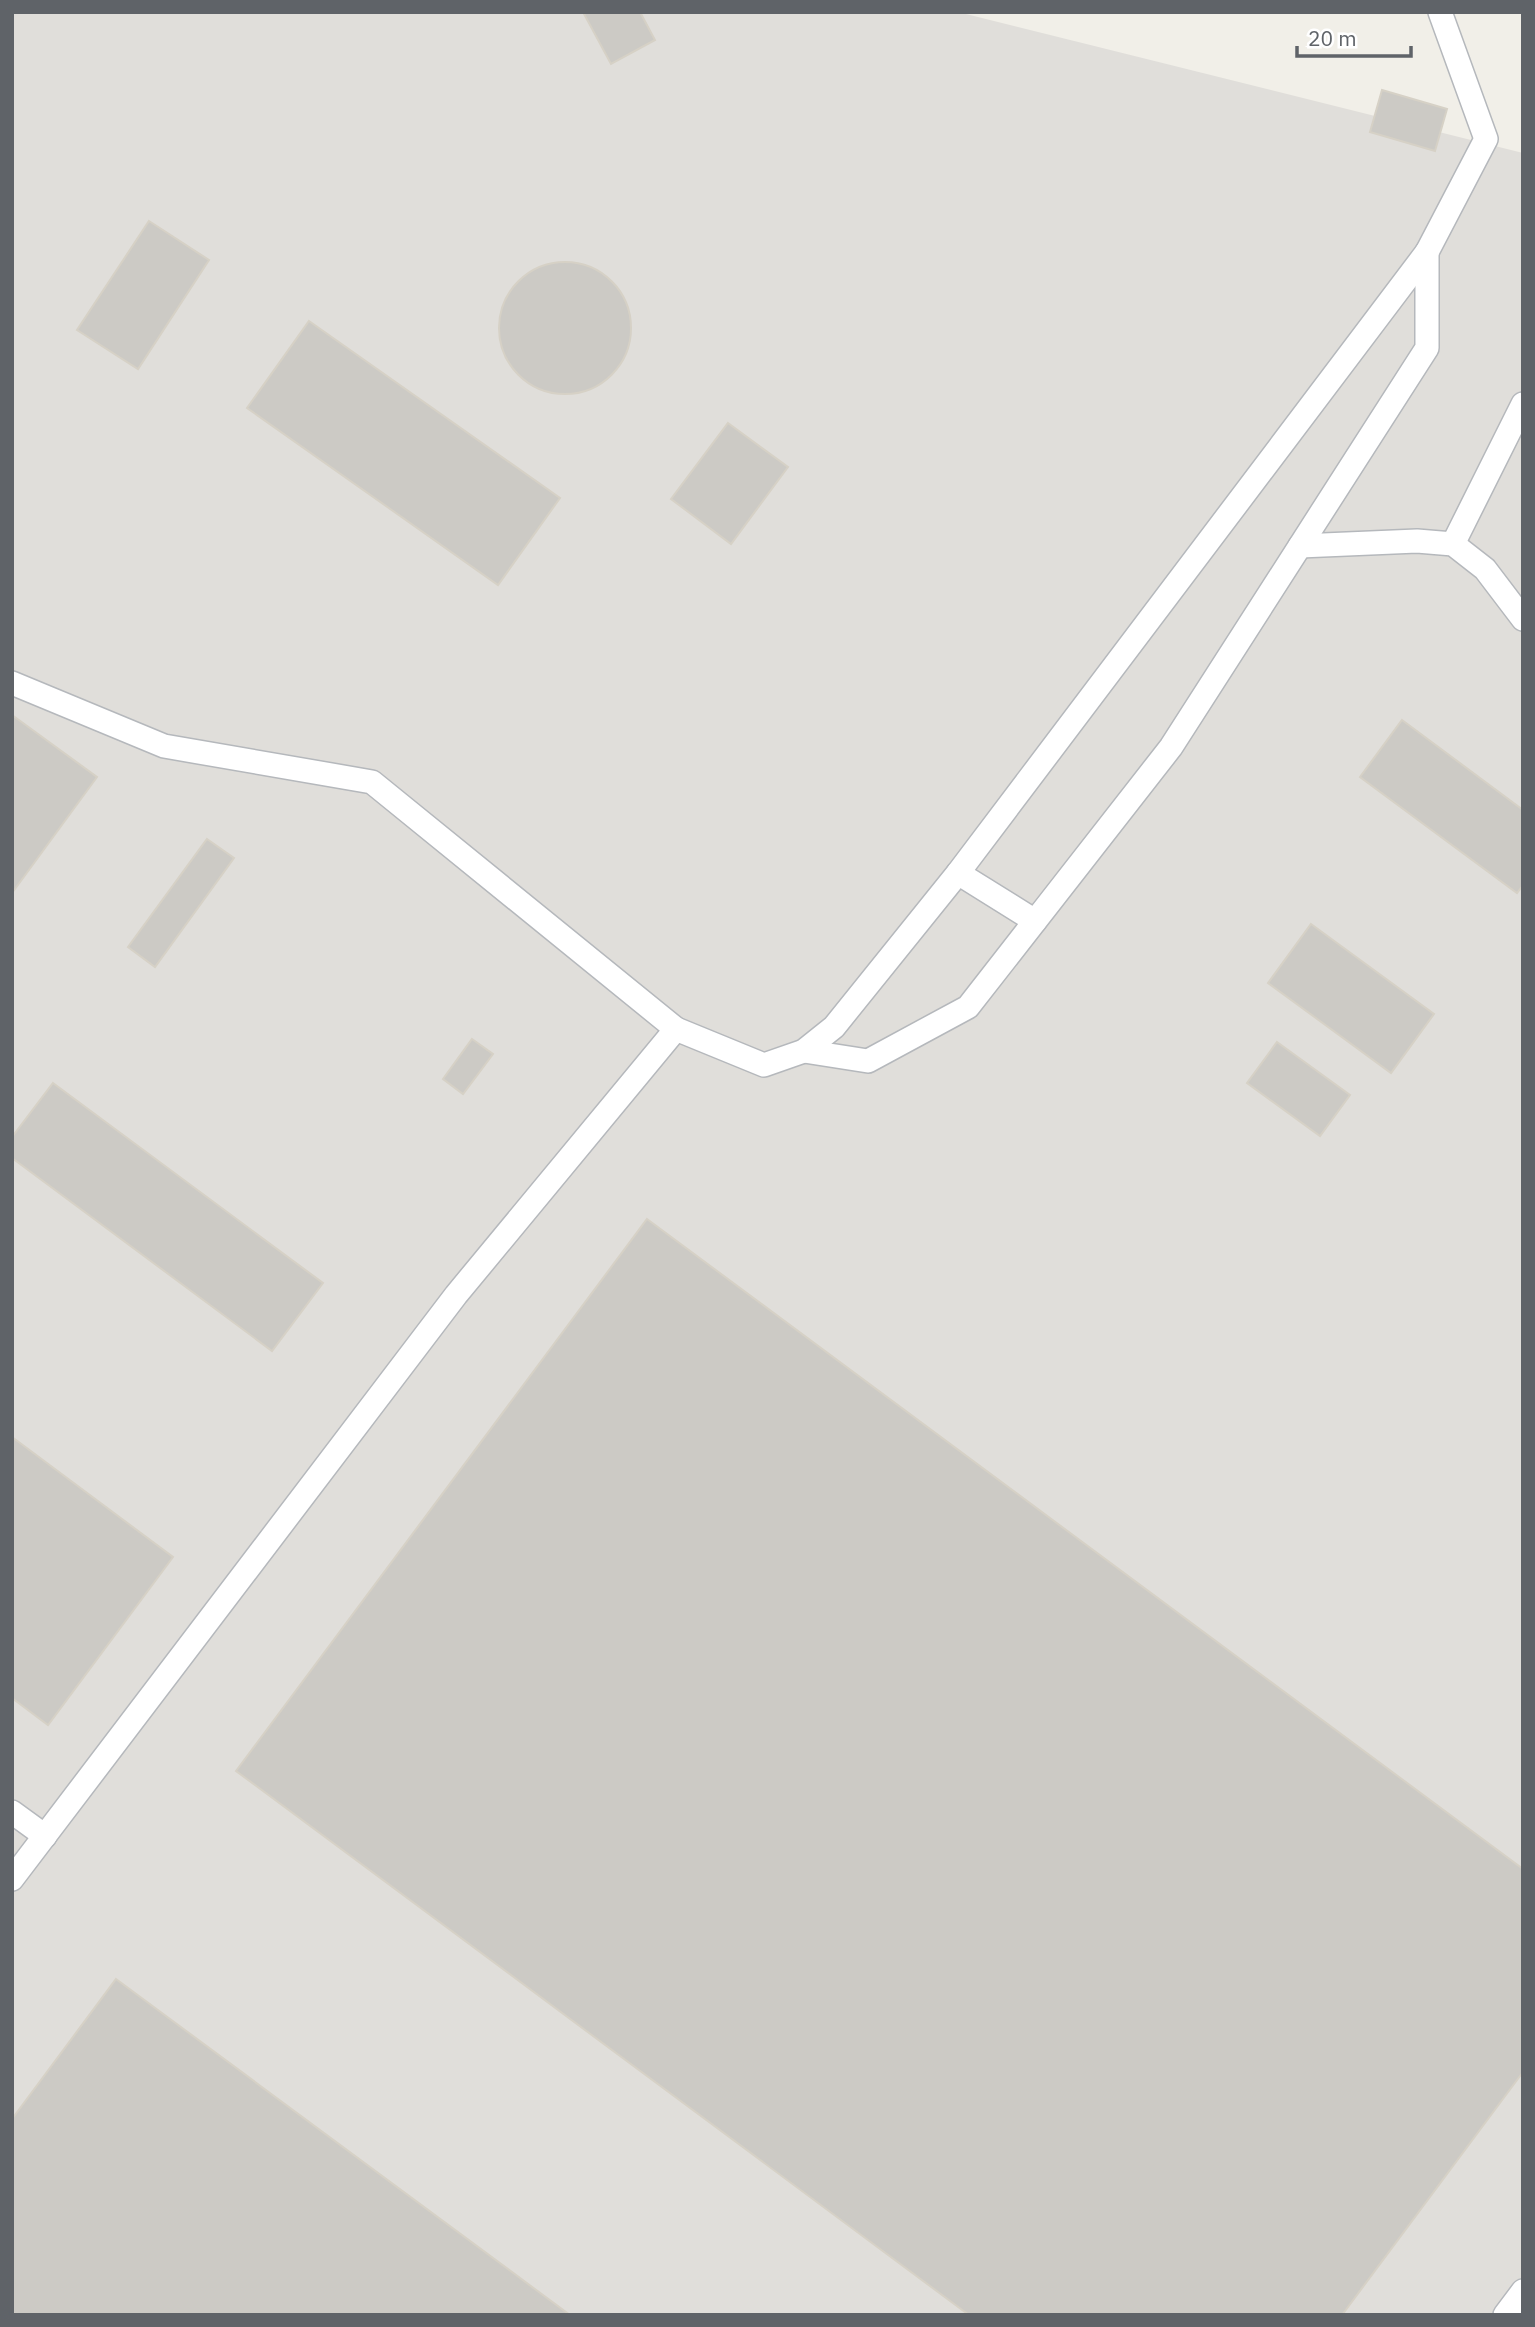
<svg xmlns="http://www.w3.org/2000/svg" width="1535" height="2327" viewBox="0 0 1535 2327" font-family="'IBM Plex Sans',sans-serif">
	<style>
		.industrial { fill: #e0deda }
		.building { fill: #cccac5; stroke: #d6d1c6; stroke-width: 2 }
		.lines { fill: none; stroke-linecap: round; stroke-linejoin: round }
		.service-casing { stroke: #b5b8bc; stroke-width: 26 }
		.service { stroke: #fff; stroke-width: 23 }
	</style>
	<rect width="100%" height="100%" fill="#f1efe8"/>
	<polygon class="industrial" points="12,12 958,12 1523,153 1523,2315 12,2315"/>
	<g class="building">
		<polygon points="583,12 640,12 655,40 611,64"/>
		<polygon points="1382,90 1447,109 1435,151 1370,132"/>
		<polygon points="149,221 209,260 138,369 77,330"/>
		<circle cx="565" cy="328" r="66"/>
		<polygon points="309,321 560,498 498,585 247,408"/>
		<polygon points="728,423 788,467 731,544 671,499"/>
		<polygon points="12,715 97,777 12,893"/>
		<polygon points="1402,720 1523,810 1523,885 1517,893 1360,777"/>
		<polygon points="207,839 234,858 155,967 128,947"/>
		<polygon points="1311,924 1434,1014 1391,1073 1268,983"/>
		<polygon points="472,1039 493,1054 463,1094 443,1079"/>
		<polygon points="1277,1042 1350,1095 1320,1136 1247,1083"/>
		<polygon points="53,1083 323,1283 272,1351 12,1158 12,1137"/>
		<polygon points="647,1219 1523,1869 1523,2072 1342,2315 969,2315 236,1771"/>
		<polygon points="12,1437 173,1557 48,1725 12,1698"/>
		<polygon points="116,1979 570,2315 12,2315 12,2119"/>
	</g>
	<g class="lines">
		<defs>
			<g id="service">
				<polyline points="1453,544 1523,404"/>
				<polyline points="1300,546 1417,541 1453,544 1485,569 1523,619"/>
				<polyline points="12,683 164,746 372,782 676,1029"/>
				<polyline points="958,873 1035,921"/>
				<polyline points="804,1051 868,1061 968,1007 1171,747 1427,348 1427,252"/>
				<polyline points="12,1812 45,1836"/>
				<polyline points="12,1879 456,1295 676,1029 764,1065 804,1051 834,1027 958,873 1427,252 1486,139 1440,12"/>
				<polyline points="1505,2315 1523,2291"/>
			</g>
		</defs>
		<use href="#service" class="service-casing"/>
		<use href="#service" class="service"/>
	</g>
	<rect width="1535" height="2327" fill="none" stroke="#5f6368" stroke-width="28"/>
	<path d="M1297 46v10h114v-10" fill="none" stroke="#5f6368" stroke-width="3.5"/>
	<text x="1308" y="46" font-size="21" fill="#5f6368" stroke="#ffffff" stroke-width="5" paint-order="stroke">20 m</text>
</svg>
